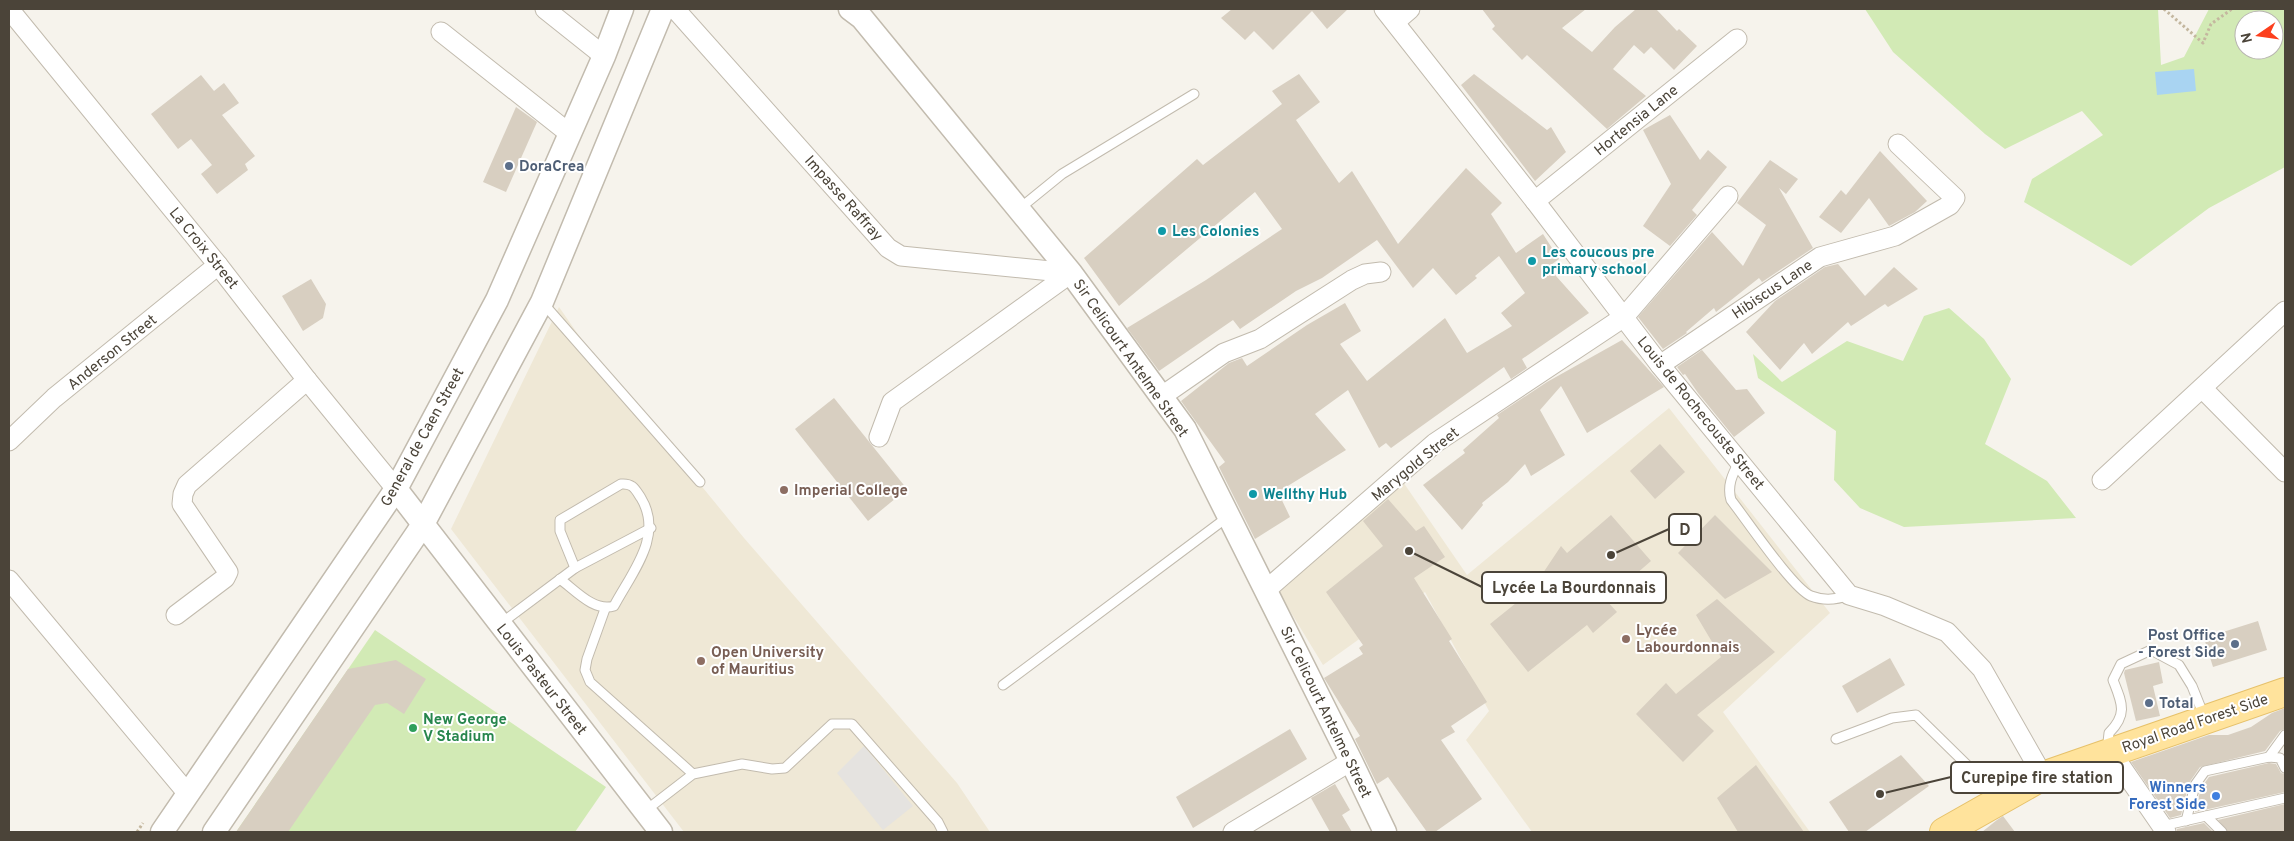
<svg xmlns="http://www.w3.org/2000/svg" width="2294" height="841" viewBox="0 0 2294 841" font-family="Overpass,sans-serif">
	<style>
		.education { fill: #efe8d6 }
		.green { fill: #d2eab5; fill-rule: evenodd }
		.parking { fill: #e5e3e0 }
		.water { fill: #a9d4f2 }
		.building { fill: #d8cfc1 }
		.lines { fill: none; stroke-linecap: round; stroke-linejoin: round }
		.service-casing { stroke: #c2bbae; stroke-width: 11 }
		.minor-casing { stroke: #c2bbae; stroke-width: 21 }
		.tertiary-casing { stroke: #c2bbae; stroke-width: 25 }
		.primary-casing { stroke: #e6c16a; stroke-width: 30 }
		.path { stroke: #c4b79f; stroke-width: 3; stroke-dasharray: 2.5 2.5; stroke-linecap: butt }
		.service { stroke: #fff; stroke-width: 9 }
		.minor { stroke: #fff; stroke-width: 19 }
		.tertiary { stroke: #fff; stroke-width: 22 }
		.primary { stroke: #ffe39c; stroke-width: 28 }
		.service-dot { fill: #5c6f8a; stroke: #fff; stroke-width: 2 }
		.culture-dot { fill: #0f9aa8; stroke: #fff; stroke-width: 2 }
		.education-dot { fill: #8d6e63; stroke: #fff; stroke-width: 2 }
		.leisure-dot { fill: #2e9e5b; stroke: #fff; stroke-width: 2 }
		.shop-dot { fill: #3f7fe0; stroke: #fff; stroke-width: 2 }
		.labels { text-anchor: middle; stroke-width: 4; stroke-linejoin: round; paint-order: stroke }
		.street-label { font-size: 15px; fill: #4b4439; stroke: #fff }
		.service-label { font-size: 15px; font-weight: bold; fill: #4e5e75; stroke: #fff; text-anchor: start }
		.culture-label { font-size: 15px; font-weight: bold; fill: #0d838f; stroke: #fff; text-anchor: start }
		.education-label { font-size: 15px; font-weight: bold; fill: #785e54; stroke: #fff; text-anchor: start }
		.leisure-label { font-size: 15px; font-weight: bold; fill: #27864d; stroke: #fff; text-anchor: start }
		.shop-label { font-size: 15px; font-weight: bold; fill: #366cbe; stroke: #fff; text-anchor: end }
		.leader { fill: none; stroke: #4b4439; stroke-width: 2 }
		.callout-dot { fill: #4b4439; stroke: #fff; stroke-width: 2 }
		.callout { fill: #fff; stroke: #4b4439; stroke-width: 2 }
		.callout-label { font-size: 16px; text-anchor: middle; font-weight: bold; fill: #4b4439 }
	</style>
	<rect width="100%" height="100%" fill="#f6f3ec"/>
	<g class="education">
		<polygon points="559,307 582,340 744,538 957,783 990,832 684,832 451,529"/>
		<polygon points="1669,408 1830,613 1723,712 1810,832 1532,832 1466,740 1489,711 1425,592 1323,665 1276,588 1401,479 1467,575"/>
	</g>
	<g class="green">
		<path d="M1865 9H2158L2161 65 2184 57 2209 9H2285V167L2209 208 2131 266 2024 202 2032 179 2103 135 2082 111 2005 149 1985 134 1893 52ZM2244 20H2274V50H2244Z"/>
		<polygon points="1949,308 1984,339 2011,379 1985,444 2047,481 2076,518 1904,527 1860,508 1834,480 1836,431 1758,378 1753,354 1782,382 1847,341 1903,361 1924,316"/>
		<polygon points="375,630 606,787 575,832 236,832"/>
	</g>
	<polygon class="parking" points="864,746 913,806 883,830 837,773"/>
	<polygon class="water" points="2194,69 2196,91 2157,95 2155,72"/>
	<g class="building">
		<polygon points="1232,9 1348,9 1327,29 1312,11 1273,50 1254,31 1245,40 1221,18"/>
		<polygon points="1482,9 1586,9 1562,28 1592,52 1615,27 1636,9 1656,9 1677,31 1679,29 1697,46 1674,70 1651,47 1644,54 1634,45 1613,69 1646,96 1607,129 1527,55 1522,60 1492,29 1495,26"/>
		<polygon points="1299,74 1320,102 1296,120 1339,183 1352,171 1398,244 1466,168 1502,203 1491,214 1516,253 1543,234 1559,259 1548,267 1589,313 1522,359 1527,368 1511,379 1504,367 1391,448 1386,443 1379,448 1348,390 1315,414 1346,450 1278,492 1290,517 1255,539 1219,467 1225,462 1181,401 1229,363 1242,358 1247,366 1307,325 1345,303 1361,331 1340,344 1367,381 1445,318 1467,353 1512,326 1501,313 1525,293 1499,256 1475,276 1477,278 1456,295 1433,268 1413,288 1377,240 1322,278 1296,291 1240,329 1233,320 1159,371 1127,328 1206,280 1282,229 1255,192 1119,306 1084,258 1197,159 1203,165 1282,104 1272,91"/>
		<polygon points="1474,74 1547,130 1551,127 1566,152 1535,181 1461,85"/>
		<polygon points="201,75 214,91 224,83 239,103 222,115 255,156 245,164 248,170 217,194 201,174 212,165 191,139 178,149 151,114"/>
		<polygon points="516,107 537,122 506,192 483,182"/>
		<polygon points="1670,115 1700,160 1708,150 1727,167 1692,210 1697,215 1670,246 1643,226 1671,184 1643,130"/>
		<polygon points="1880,151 1927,201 1915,212 1889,226 1869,198 1841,233 1819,217 1841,190 1846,195"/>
		<polygon points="1770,160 1798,179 1786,194 1779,188 1813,248 1762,282 1759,278 1716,312 1714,308 1686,332 1687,333 1663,349 1638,317 1712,232 1743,266 1766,225 1737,203"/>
		<polygon points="1838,264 1865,296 1894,267 1918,289 1888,307 1885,304 1851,326 1848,322 1812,354 1804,343 1780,370 1746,332 1775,301 1825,267"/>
		<polygon points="311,279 326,304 323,318 303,331 282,296"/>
		<polygon points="1622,340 1664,387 1587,433 1561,386 1540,410 1565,455 1531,476 1525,464 1508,482 1482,503 1483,505 1462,530 1423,485 1465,453 1463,450 1499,418 1497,415 1547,382"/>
		<polygon points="1702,350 1736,390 1747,389 1765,413 1734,437 1698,393 1685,374 1683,375 1677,367"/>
		<polygon points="834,398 907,489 868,521 795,429"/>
		<polygon points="1660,444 1685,472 1655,499 1630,471"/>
		<polygon points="1388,499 1416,531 1424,526 1445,557 1414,578 1452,639 1449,641 1487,702 1451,726 1455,732 1441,740 1482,799 1435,832 1427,832 1388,777 1377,784 1355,739 1360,736 1324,678 1363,654 1359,648 1363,645 1326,592 1383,546 1363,521"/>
		<polygon points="1611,515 1651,561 1606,600 1617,612 1593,633 1587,625 1528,672 1490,624 1547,578 1543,573 1561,546 1567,553"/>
		<polygon points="1715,515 1772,572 1725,599 1678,553"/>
		<polygon points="1717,599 1775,652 1697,715 1714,731 1683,762 1636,714 1666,683 1676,694 1721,657 1696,615"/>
		<polygon points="2258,621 2267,650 2213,667 2204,638"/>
		<polygon points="1890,658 1905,685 1857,713 1842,686"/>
		<polygon points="396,660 426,679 404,714 387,703 375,705 288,832 236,832 348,669"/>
		<polygon points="2159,662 2163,683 2153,686 2160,716 2136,721 2124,673 2125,670"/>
		<polygon points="2285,708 2285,729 2280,731 2265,751 2200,767 2189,783 2181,815 2170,818 2131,762 2209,735 2228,735 2251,727 2272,713"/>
		<polygon points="1290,729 1307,759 1193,828 1176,797"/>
		<polygon points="1901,755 1929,786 1865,832 1849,832 1829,802"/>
		<polygon points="2269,763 2276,764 2281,773 2285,774 2285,792 2195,812 2201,788 2209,777"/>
		<polygon points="1756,765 1804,832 1738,832 1717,798"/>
		<polygon points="1335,784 1350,810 1342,815 1352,832 1330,832 1311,798"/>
		<polygon points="2285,804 2285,832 2228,832 2218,820"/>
		<polygon points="2003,816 2015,832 1982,832 1997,820"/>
		<polygon points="2204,823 2213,832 2177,832 2177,829"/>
	</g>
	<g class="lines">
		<defs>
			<g id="service">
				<polyline points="1019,209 1062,174 1194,94"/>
				<polyline points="542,302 700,482"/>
				<path d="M1739 462C1732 475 1727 486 1731 500 1746 519 1793 589 1811 596 1824 601 1836 600 1849 595"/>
				<path d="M560 579C576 591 594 612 614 606 632 572 664 536 641 498 635 489 633 483 621 484L560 520V531L575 568"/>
				<polyline points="605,609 587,659 585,670 590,682 693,774"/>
				<polyline points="500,624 575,568 651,528"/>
				<polyline points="1003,685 1229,516"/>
				<polyline points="1836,739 1892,718 1916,715 1967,765 2004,795"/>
				<path d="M2107 751 2109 733C2128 714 2122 703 2113 680L2121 664 2151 650 2179 665 2192 686 2204 716"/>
				<polyline points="2269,757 2285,735"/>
				<polyline points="645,811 693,774 742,764 772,769 785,768 832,724 852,724 938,822 943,832"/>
				<polyline points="2206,816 2222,832"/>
				<polyline points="2186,821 2195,785 2205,771 2269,757 2280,758 2285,768"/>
				<polyline points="2162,826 2285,798"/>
			</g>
			<g id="minor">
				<polyline points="9,9 218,265 307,380 396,489"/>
				<polyline points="545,9 604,56"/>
				<polyline points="675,9 888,248 901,256 1071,273"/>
				<polyline points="1384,9 1535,201 1660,365 1849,595 1885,606 1947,632 1982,669 2043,776"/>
				<polyline points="1395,22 1410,9"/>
				<polyline points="441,32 570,134"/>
				<polyline points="1535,201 1737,39"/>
				<polyline points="1660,365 1820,257 1895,236 1950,205 1955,198 1898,144"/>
				<polyline points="2203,389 2285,472"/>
				<polyline points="1162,396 1224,353 1260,339 1352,280 1365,274 1381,272"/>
				<polyline points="879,437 892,402 1071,273"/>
				<polyline points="9,441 54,398 218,265"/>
				<polyline points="2102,480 2285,311"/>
				<polyline points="9,580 188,794"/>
				<polyline points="1266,590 1435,443 1624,317 1728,196"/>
				<polyline points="176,615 225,578 228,572 182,504 183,494 187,485 307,380"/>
				<polyline points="2111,752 2166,832"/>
				<polyline points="1233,832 1351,761"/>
			</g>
			<g id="tertiary">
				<polyline points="850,9 862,18 1071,273 1185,429 1351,761 1385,832"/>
				<polyline points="396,489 661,832"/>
				<polyline points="162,832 396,489 497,300 604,56 622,9"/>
				<polyline points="214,832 422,526 542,302 663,9"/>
			</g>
			<polyline id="primary" points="1944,832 2043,776 2285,692"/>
		</defs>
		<use href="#service" class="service-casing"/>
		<use href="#minor" class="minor-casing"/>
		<use href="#tertiary" class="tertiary-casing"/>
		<use href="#primary" class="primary-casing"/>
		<g class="path">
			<polyline points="2164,9 2203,43 2211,24 2232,9"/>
			<polyline points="137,832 143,823"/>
		</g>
		<use href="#service" class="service"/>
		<use href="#minor" class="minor"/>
		<use href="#tertiary" class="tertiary"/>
		<use href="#primary" class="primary"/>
	</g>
	<g class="service-dot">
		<circle cx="509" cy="166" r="5"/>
		<circle cx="2235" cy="644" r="5"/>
		<circle cx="2149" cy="703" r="5"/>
	</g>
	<g class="culture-dot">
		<circle cx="1162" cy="231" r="5"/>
		<circle cx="1532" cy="261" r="5"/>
		<circle cx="1253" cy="494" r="5"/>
	</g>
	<g class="education-dot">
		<circle cx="784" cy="490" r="5"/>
		<circle cx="1626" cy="639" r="5"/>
		<circle cx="701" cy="661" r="5"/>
	</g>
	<circle class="leisure-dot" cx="413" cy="728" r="5"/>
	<circle class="shop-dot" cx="2216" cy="796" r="5"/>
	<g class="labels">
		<g class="street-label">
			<text transform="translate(1636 120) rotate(-39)" y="5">Hortensia Lane</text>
			<text transform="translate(844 198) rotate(48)" y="5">Impasse Raffray</text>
			<text transform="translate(204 248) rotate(51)" y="5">La Croix Street</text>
			<text transform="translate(1772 289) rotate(-34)" y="5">Hibiscus Lane</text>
			<text transform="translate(112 352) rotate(-39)" y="5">Anderson Street</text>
			<text transform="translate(1131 358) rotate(55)" y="5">Sir Celicourt Antelme Street</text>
			<text transform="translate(1701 413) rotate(51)" y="5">Louis de Rochecouste Street</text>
			<text transform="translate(422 437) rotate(-61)" y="5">General de Caen Street</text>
			<text transform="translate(1415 464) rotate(-39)" y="5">Marygold Street</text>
			<text transform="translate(542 679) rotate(52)" y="5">Louis Pasteur Street</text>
			<text transform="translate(1326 712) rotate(64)" y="5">Sir Celicourt Antelme Street</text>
			<text transform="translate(2195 723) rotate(-19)" y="5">Royal Road Forest Side</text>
		</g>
		<g class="service-label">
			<text x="519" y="171">DoraCrea</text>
			<text x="2225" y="640" text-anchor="end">Post Office<tspan x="2225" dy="17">- Forest Side</tspan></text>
			<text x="2159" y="708">Total</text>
		</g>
		<g class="culture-label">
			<text x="1172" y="236">Les Colonies</text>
			<text x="1542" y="257">Les coucous pre<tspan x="1542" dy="17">primary school</tspan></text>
			<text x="1263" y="499">Wellthy Hub</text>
		</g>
		<g class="education-label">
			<text x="794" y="495">Imperial College</text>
			<text x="1636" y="635">Lycée<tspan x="1636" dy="17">Labourdonnais</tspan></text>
			<text x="711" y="657">Open University<tspan x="711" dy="17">of Mauritius</tspan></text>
		</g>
		<g class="leisure-label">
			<text x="423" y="724">New George<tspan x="423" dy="17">V Stadium</tspan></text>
		</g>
		<g class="shop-label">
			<text x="2206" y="792">Winners<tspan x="2206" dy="17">Forest Side</tspan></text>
		</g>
	</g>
	<path class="leader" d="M1611 555L1669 529M1409 551L1482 587M1880 794L1951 777"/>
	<g class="callout-dot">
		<circle cx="1611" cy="555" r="5"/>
		<circle cx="1409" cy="551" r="5"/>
		<circle cx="1880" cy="794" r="5"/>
	</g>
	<g class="callout">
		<rect x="1669" y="514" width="32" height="31" rx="5"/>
		<rect x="1482" y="572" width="184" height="31" rx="5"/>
		<rect x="1951" y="762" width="172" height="31" rx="5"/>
	</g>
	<g class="callout-label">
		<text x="1685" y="535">D</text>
		<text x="1574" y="593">Lycée La Bourdonnais</text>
		<text x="2037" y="783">Curepipe fire station</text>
	</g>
	<rect width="2294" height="841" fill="none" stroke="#4b4439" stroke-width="20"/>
	<g transform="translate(2259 35) rotate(257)"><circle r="24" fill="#ffffff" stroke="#b7b4b0"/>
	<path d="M0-4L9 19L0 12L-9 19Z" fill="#fc3f1d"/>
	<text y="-8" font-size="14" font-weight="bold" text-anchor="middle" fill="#4b4439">N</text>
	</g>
</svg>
